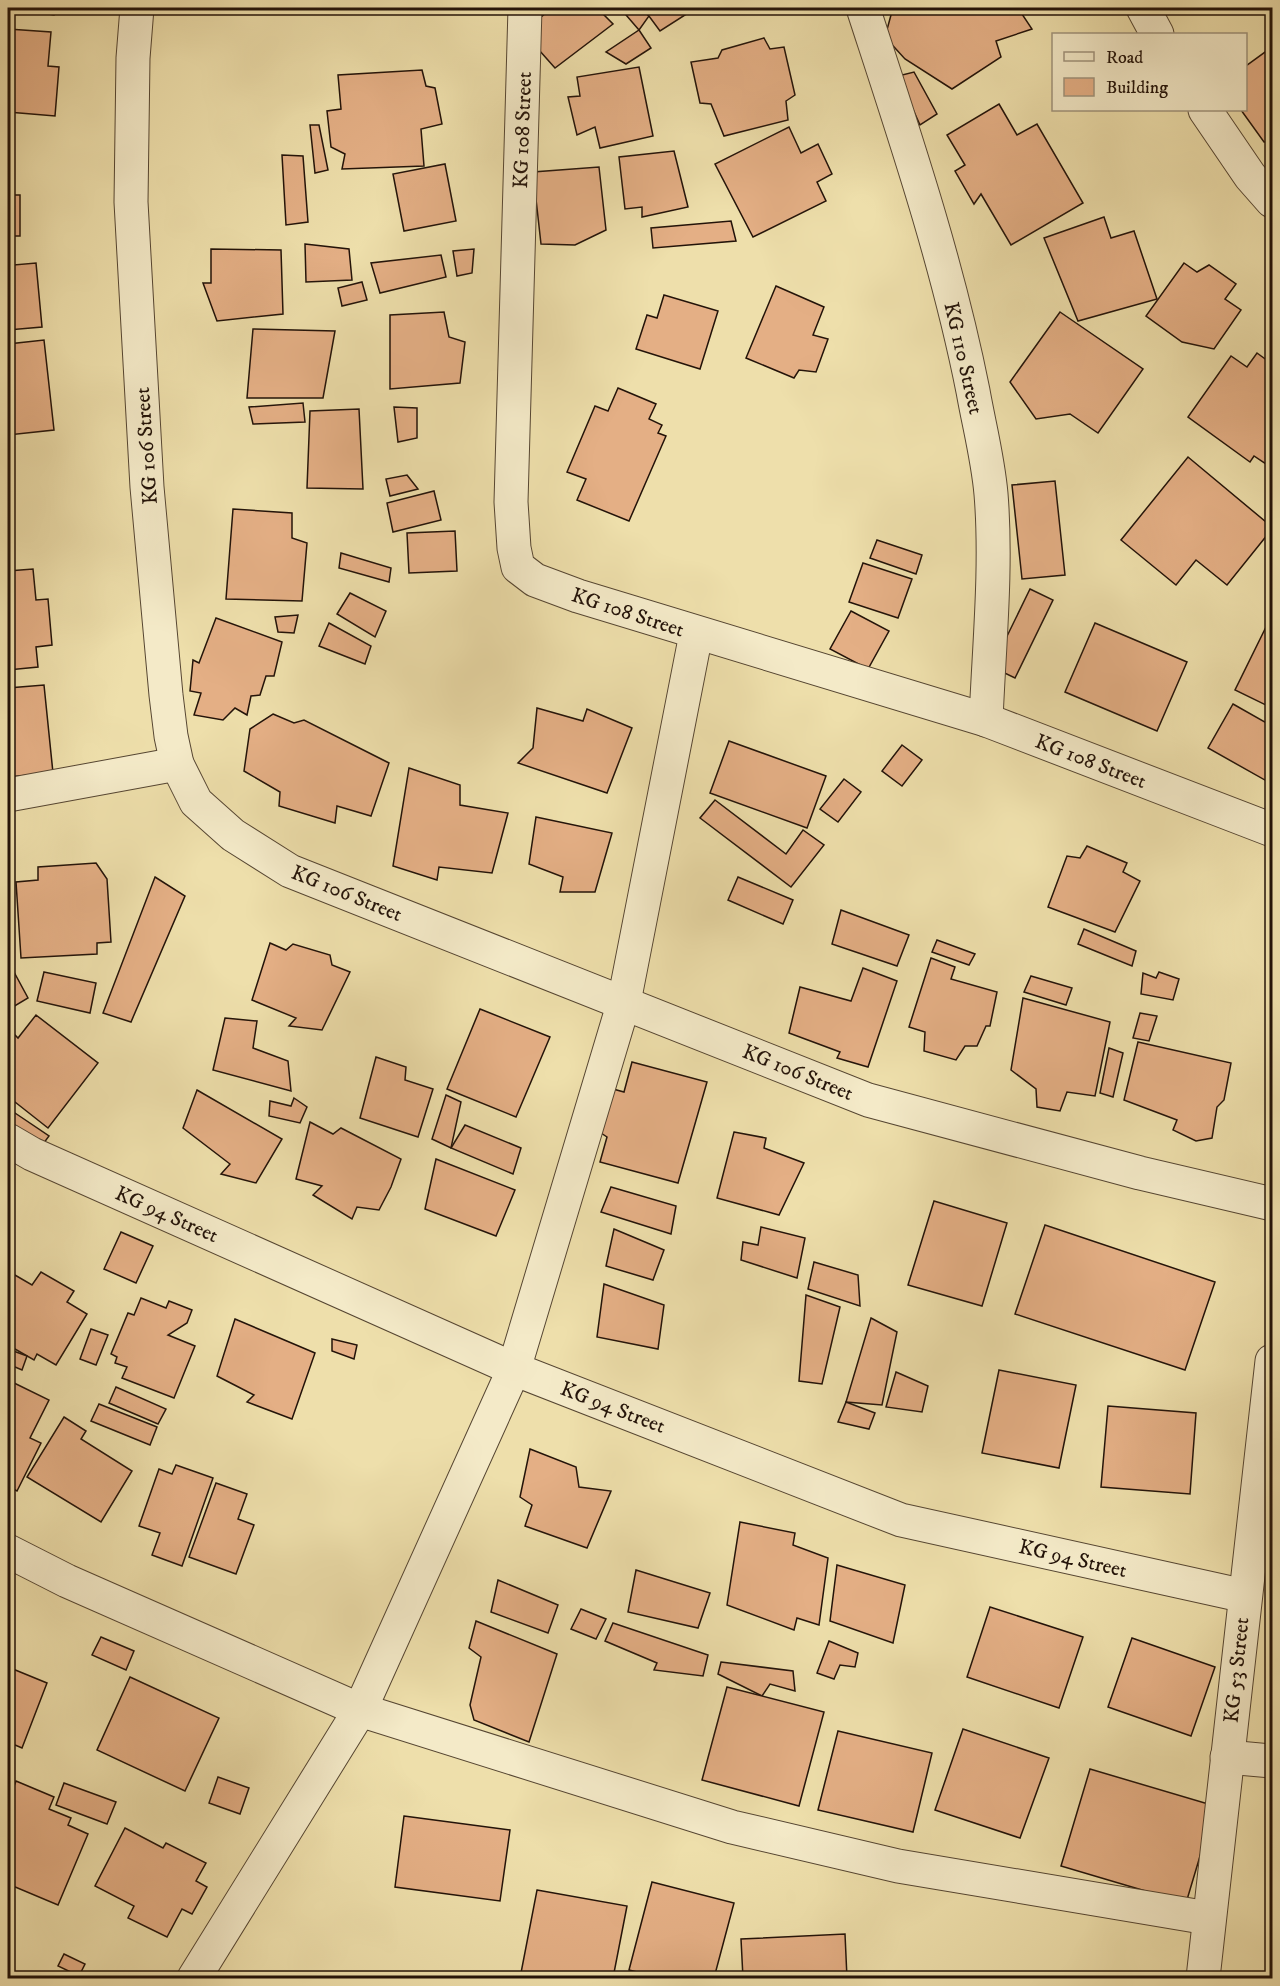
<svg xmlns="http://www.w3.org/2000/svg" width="1280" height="1986" viewBox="0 0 1280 1986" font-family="'IM FELL DW Pica',serif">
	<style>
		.building { fill: #e4af85; stroke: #231309; stroke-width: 1.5 }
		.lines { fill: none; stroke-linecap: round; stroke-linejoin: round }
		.minor-casing { stroke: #564632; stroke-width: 35 }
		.minor { stroke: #f4eac8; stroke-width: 33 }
		.labels { text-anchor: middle; stroke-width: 5; stroke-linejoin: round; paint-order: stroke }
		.street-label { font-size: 21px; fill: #231309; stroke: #f4eac8 }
	</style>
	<rect width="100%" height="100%" fill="#eedfab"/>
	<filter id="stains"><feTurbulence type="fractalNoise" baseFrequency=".00333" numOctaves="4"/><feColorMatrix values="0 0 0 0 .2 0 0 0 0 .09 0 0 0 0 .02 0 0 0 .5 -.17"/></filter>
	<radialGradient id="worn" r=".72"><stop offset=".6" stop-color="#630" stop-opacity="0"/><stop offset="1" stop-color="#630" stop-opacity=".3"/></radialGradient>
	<g class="building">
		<polygon points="8,8 55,8 54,15"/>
		<polygon points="552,8 597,8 613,24 555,68 523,32"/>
		<polygon points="620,8 639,8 649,16 639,30"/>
		<polygon points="643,8 696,8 660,31"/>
		<polygon points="888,8 995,8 997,10 1018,8 1032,29 996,41 1001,57 952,89 905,59 885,37 891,15"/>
		<polygon points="8,29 51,32 48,66 59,67 55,116 8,112"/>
		<polygon points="639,30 651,48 626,64 606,52"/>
		<polygon points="764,38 770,49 784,47 795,95 786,101 788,120 724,136 711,104 700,103 691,62 718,58 722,50"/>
		<polygon points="1272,47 1272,142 1264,142 1241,110 1246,110 1246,66"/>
		<polygon points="639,67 653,136 600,148 595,127 577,135 568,97 580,96 577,77"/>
		<polygon points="422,70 426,86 435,88 442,124 421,129 424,166 342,169 345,154 331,147 327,111 341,109 338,75"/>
		<polygon points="914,72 937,114 920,125 898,76"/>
		<polygon points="999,104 1017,135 1037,124 1083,203 1011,245 981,194 974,204 955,171 965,165 947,135"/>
		<polygon points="310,125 319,125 328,170 315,173"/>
		<polygon points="789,127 801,153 818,144 832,174 817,182 826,201 753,237 715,164"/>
		<polygon points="674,151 688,207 642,217 642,207 625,209 619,157"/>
		<polygon points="282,155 303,156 308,222 286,225"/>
		<polygon points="8,162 12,162 12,195 20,195 20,236 8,236"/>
		<polygon points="445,164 456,221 404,231 393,174"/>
		<polygon points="599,167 606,230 575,245 541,244 533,172"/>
		<polygon points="1104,217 1111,238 1134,231 1157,299 1078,321 1044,238"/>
		<polygon points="731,221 736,241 653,248 651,228"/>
		<polygon points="305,244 349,249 352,280 306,282"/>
		<polygon points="211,249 281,250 283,314 217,321 203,283 211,283"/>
		<polygon points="474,249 472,273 457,276 453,251"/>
		<polygon points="13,255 14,265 36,263 42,327 8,330 8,256"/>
		<polygon points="441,255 446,277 380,293 371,263"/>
		<polygon points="1184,263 1197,272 1209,265 1236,284 1225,299 1241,310 1214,349 1182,342 1146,316"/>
		<polygon points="362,282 367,300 342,306 338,288"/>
		<polygon points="776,286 824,307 813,335 828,339 816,372 799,370 794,378 746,358"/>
		<polygon points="664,295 718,311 700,369 636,349 647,315 657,318"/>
		<polygon points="444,312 449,337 465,342 460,383 390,389 390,315"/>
		<polygon points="1060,312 1143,369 1098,433 1070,414 1036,419 1010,382"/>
		<polygon points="253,329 335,331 323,398 247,398"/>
		<polygon points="44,340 54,430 8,435 8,344"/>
		<polygon points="1257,353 1272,364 1272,468 1254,456 1250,462 1188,417 1231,356 1247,367"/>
		<polygon points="618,388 656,404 649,419 662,425 658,433 666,436 629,521 577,500 586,479 567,472 595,406 608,411"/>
		<polygon points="303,403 305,422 253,424 249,407"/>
		<polygon points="394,407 417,408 417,438 398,442"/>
		<polygon points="359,409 363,489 307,488 310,411"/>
		<polygon points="1188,457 1272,527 1272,529 1227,585 1196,560 1176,585 1121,540"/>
		<polygon points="407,475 418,489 390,496 386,479"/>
		<polygon points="1055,481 1065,575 1022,579 1012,485"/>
		<polygon points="434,491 441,520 393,532 387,503"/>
		<polygon points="233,509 292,513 292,538 307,543 302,601 226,599"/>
		<polygon points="455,531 457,571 409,573 407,533"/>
		<polygon points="877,540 922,555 916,574 870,558"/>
		<polygon points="341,553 391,568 389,582 339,568"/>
		<polygon points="863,563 912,579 898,618 849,602"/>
		<polygon points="33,569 36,600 48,599 52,645 36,647 38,667 8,670 8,571"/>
		<polygon points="1030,589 1053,600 1015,678 992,667"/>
		<polygon points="350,593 386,611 375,637 337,614"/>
		<polygon points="851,611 889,631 868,669 830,649"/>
		<polygon points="298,615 294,633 278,632 275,617"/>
		<polygon points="216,618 282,642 274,676 266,676 260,695 251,696 247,715 235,708 223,720 194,715 201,693 190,691 193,660 199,663"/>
		<polygon points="329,623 371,646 365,664 319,646"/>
		<polygon points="1095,623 1187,662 1157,731 1065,692"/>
		<polygon points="1266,627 1272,630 1272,708 1235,690"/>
		<polygon points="44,685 53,773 8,777 8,688"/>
		<polygon points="1233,704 1272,726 1272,784 1208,748"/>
		<polygon points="537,708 583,721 587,709 632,728 607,793 518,763 533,748"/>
		<polygon points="273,714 294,723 304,720 389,763 371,816 337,806 335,823 279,806 280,792 244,771 250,729"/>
		<polygon points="729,741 826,776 807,828 710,793"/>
		<polygon points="902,745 922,760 902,786 882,771"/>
		<polygon points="409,768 460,785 460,805 508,813 492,873 439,867 437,880 393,866"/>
		<polygon points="844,779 861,792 838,822 820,809"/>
		<polygon points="715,800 786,854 803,830 824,845 791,887 700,818"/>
		<polygon points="536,817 612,833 595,892 560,892 563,877 529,864"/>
		<polygon points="1087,846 1127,863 1123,872 1140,881 1115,932 1048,907 1067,856 1080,858"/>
		<polygon points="96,863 107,879 111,942 97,943 97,954 21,958 16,882 38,880 38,867"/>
		<polygon points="155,877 185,896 131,1022 103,1013"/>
		<polygon points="738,877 793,900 783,924 728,900"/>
		<polygon points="841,910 909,935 897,966 832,944"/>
		<polygon points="1084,929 1136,951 1132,966 1078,944"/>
		<polygon points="937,940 975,954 969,965 932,952"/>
		<polygon points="270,943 286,950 293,944 330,955 332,965 350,972 322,1030 289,1026 296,1018 252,1000"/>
		<polygon points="931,958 955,967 951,979 997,992 990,1026 986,1026 977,1046 965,1046 956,1060 924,1051 925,1032 909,1027"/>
		<polygon points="863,968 897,981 868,1067 837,1058 840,1052 789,1033 800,987 851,1001"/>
		<polygon points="14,972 28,998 8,1010 8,976"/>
		<polygon points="44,972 96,983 90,1013 37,1001"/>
		<polygon points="1159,972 1179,979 1173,1000 1141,994 1143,973 1156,978"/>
		<polygon points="1031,976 1072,988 1066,1005 1024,992"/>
		<polygon points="1023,998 1110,1022 1095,1096 1067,1092 1060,1111 1037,1107 1036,1089 1011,1070"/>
		<polygon points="480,1009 550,1037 516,1117 447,1089"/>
		<polygon points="1140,1013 1157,1016 1149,1041 1133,1038"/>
		<polygon points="36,1015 98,1063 48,1128 15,1102 8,1113 8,1040 13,1033 18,1038"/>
		<polygon points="225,1018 257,1021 253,1048 288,1061 291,1091 213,1070"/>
		<polygon points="1138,1042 1231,1063 1224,1100 1217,1107 1212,1138 1196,1141 1173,1130 1177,1120 1124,1100"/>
		<polygon points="1109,1048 1123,1053 1113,1097 1100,1093"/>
		<polygon points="376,1057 406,1067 405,1080 433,1089 418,1137 360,1118"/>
		<polygon points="632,1062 707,1082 678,1183 600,1162 607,1137 601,1133 613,1089 624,1092"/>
		<polygon points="197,1090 282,1139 256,1183 221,1174 230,1164 183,1128"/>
		<polygon points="446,1095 461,1102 451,1148 432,1139"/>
		<polygon points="294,1098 307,1107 300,1123 269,1116 270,1101 291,1106"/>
		<polygon points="15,1113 49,1136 38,1151 8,1129 8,1124"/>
		<polygon points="310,1122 333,1134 341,1128 401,1159 391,1187 379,1210 357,1207 352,1219 313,1195 322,1186 296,1179"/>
		<polygon points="465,1125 521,1148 513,1174 451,1148"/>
		<polygon points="734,1132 766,1138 764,1148 804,1163 779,1215 717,1198"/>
		<polygon points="436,1159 515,1190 496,1236 425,1209"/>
		<polygon points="611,1187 676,1206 671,1234 601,1212"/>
		<polygon points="934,1201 1007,1223 982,1306 908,1285"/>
		<polygon points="1045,1225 1215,1282 1185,1370 1015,1314"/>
		<polygon points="761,1227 805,1238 797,1278 741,1260 743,1242 758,1245"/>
		<polygon points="614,1229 664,1250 653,1280 606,1266"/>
		<polygon points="121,1232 153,1246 136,1283 104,1269"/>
		<polygon points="814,1262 858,1275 860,1306 808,1289"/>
		<polygon points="8,1271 32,1285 41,1272 74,1291 67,1302 87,1314 56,1365 37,1354 34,1360 8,1345"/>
		<polygon points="604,1284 664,1305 658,1349 597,1337"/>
		<polygon points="806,1295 840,1307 822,1384 799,1381"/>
		<polygon points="141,1298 166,1308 169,1301 192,1310 187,1323 168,1335 195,1346 174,1398 122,1378 127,1367 115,1363 117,1357 111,1354 128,1313 134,1315"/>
		<polygon points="871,1318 897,1332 882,1405 846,1402"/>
		<polygon points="235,1319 315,1353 292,1419 247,1402 254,1395 217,1376"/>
		<polygon points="91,1329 108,1335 96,1365 80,1359"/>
		<polygon points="332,1339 357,1345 354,1359 332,1351"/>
		<polygon points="8,1349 27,1356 22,1370 8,1364"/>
		<polygon points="999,1370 1076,1385 1059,1468 982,1453"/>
		<polygon points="896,1372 928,1386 922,1412 886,1407"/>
		<polygon points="8,1380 49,1400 30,1438 41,1443 17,1491 8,1486"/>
		<polygon points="116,1387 166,1409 158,1424 109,1403"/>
		<polygon points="846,1402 875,1413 869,1429 838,1422"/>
		<polygon points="99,1404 157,1427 150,1445 91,1421"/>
		<polygon points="1108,1406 1196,1413 1190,1494 1101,1487"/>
		<polygon points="64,1417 86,1431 81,1439 132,1471 101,1522 27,1477"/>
		<polygon points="530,1449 576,1467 579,1487 611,1491 587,1548 525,1526 532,1505 520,1497"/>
		<polygon points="176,1465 213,1478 182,1566 152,1555 160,1533 139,1526 159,1469 172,1474"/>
		<polygon points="216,1483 247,1494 238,1519 254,1525 236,1574 189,1557"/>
		<polygon points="740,1522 795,1533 793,1545 828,1558 819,1625 797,1618 794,1630 727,1605"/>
		<polygon points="837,1565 905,1585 893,1643 830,1621"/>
		<polygon points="636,1570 710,1593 698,1628 628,1612"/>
		<polygon points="498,1580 558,1605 548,1633 491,1612"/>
		<polygon points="990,1607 1083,1637 1059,1708 967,1677"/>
		<polygon points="581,1609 606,1619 596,1639 571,1629"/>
		<polygon points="476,1621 557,1654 529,1742 474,1720 470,1705 481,1657 469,1648"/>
		<polygon points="613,1623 708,1655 703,1676 654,1670 657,1663 605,1641"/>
		<polygon points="101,1637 134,1651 126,1670 92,1655"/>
		<polygon points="1132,1638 1215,1667 1191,1736 1108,1707"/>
		<polygon points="829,1641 858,1653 855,1667 840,1665 834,1679 817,1673"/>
		<polygon points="721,1662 793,1671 795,1691 770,1684 762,1696 718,1674"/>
		<polygon points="8,1667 47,1683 22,1748 8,1742"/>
		<polygon points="130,1677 219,1718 185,1791 97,1750"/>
		<polygon points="727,1687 824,1712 799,1806 702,1780"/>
		<polygon points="963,1729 1049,1758 1020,1838 935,1810"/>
		<polygon points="838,1731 932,1753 913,1832 818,1810"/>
		<polygon points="1090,1769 1215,1806 1186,1903 1061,1866"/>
		<polygon points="218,1777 249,1788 240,1814 209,1803"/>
		<polygon points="16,1781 54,1797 49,1809 71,1818 68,1825 88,1834 58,1905 8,1884 8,1802"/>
		<polygon points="64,1783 116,1802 107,1824 56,1805"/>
		<polygon points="404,1816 510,1830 500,1901 395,1887"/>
		<polygon points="125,1828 163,1848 166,1843 206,1863 196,1881 207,1887 192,1914 182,1909 167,1937 128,1918 134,1906 95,1886"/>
		<polygon points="652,1882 734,1903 714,1978 661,1978 629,1970"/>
		<polygon points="537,1890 627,1906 613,1978 520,1978"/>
		<polygon points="845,1934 847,1978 743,1978 741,1939"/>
		<polygon points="64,1954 85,1964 79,1976 58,1966"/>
	</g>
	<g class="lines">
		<defs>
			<g id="minor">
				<polyline points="137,8 133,58 131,202 147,487 166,695 171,736 177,764 196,802 233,835 290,871 868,1100 1140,1173 1272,1204"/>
				<polyline points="525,8 511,502 514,548 518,567 535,580 578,596 986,720 1272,830"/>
				<path d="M863 8C904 134 947 260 973 391 979 425 988 459 991 494 997 567 989 647 986 720"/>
				<polyline points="1143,8 1157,34"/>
				<polyline points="1205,110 1250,176 1272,201"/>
				<polyline points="8,795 177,764"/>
				<polyline points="8,1140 32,1154 514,1369 901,1520 1245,1596"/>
				<polyline points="8,1551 67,1581 360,1710 732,1827 898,1866 1208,1918"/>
				<polyline points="1227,1757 1272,1761"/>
				<polyline points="194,1978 360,1710 514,1369 624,1002 696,634"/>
				<polyline points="1203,1978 1272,1361"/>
			</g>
		</defs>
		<use href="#minor" class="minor-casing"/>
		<use href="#minor" class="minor"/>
	</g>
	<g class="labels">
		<g class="street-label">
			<text transform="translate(522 130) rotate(-88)" y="7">KG 108 Street</text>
			<text transform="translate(964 358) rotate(77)" y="7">KG 110 Street</text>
			<text transform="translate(146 446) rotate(-94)" y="7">KG 106 Street</text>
			<text transform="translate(628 612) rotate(18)" y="7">KG 108 Street</text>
			<text transform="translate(1091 761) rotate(21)" y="7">KG 108 Street</text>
			<text transform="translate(347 893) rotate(22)" y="7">KG 106 Street</text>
			<text transform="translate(798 1072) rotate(22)" y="7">KG 106 Street</text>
			<text transform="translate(167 1214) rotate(24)" y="7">KG 94 Street</text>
			<text transform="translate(613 1407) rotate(21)" y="7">KG 94 Street</text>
			<text transform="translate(1073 1558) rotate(13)" y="7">KG 94 Street</text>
			<text transform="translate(1236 1670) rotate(-84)" y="7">KG 53 Street</text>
		</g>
	</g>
	<rect width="1280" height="1986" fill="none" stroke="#eedfab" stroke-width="30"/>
	<rect x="9" y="9" width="1262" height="1968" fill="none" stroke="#231309" stroke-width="3"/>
	<rect x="15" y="15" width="1250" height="1956" fill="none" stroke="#231309" stroke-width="1.5"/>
	<rect x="1052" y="33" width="195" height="78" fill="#f4eac8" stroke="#a0947c" stroke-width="1.5"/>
	<rect x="1064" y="52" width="30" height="9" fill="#f4eac8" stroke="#a0947c" stroke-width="1.5"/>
	<text x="1106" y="63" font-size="18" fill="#231309">Road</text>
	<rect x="1064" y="78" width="30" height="18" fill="#e4af85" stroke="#a0947c" stroke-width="1.5"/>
	<text x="1106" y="93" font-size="18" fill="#231309">Building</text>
	<rect width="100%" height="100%" filter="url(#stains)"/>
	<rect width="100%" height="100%" fill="url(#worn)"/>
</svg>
